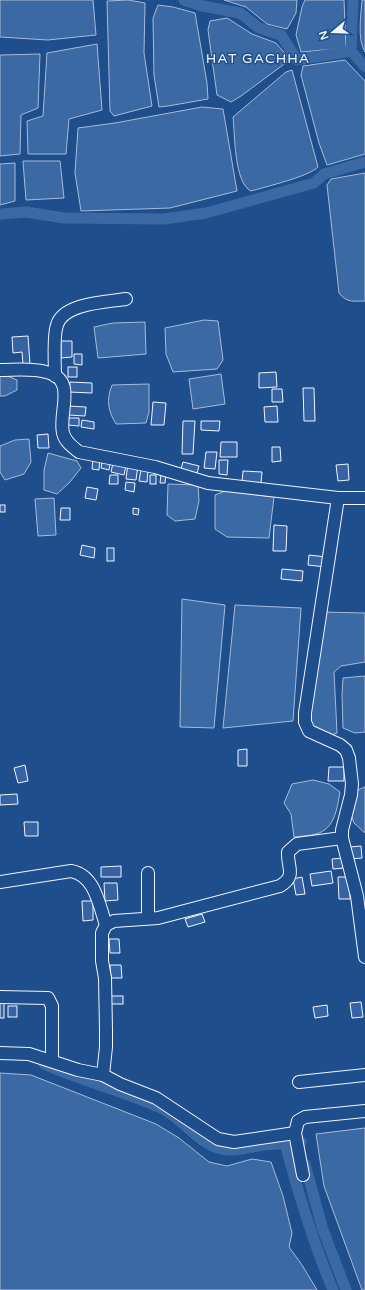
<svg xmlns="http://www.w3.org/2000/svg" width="365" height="1290" viewBox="0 0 365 1290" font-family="'Varela Round',sans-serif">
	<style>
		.water { fill: #3b69a3; stroke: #a8bbd7 }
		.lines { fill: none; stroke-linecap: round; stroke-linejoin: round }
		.canal { stroke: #3b69a3; stroke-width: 11 }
		.building { fill: #3563a3; stroke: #f2f6ff }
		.minor-casing { stroke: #f2f6ff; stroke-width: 14 }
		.minor { stroke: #1f4e8c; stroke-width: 12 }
		.labels { text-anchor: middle; stroke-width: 3; stroke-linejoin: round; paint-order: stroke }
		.neighbourhood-label { font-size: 14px; letter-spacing: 1px; fill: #f2f6ff; stroke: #1f4e8c }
	</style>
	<rect width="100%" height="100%" fill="#1f4e8c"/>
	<g class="water">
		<polygon points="0,0 93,0 96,35 48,40 0,37"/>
		<polygon points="128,0 145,3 144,53 152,106 114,116 110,111 107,1"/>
		<polygon points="224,0 297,0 296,13 287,29 267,24 246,7"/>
		<polygon points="305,0 344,0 346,48 301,52 296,35 302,7"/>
		<path d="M362 0H365V52C357 39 361 15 362 0Z"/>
		<polygon points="158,5 173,7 195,13 207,83 208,99 168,106 159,107 154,75 153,18"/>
		<polygon points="227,18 252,34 276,43 288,57 287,62 241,96 231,102 217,95 208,30 210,21"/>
		<polygon points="97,44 102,110 69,119 66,154 28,154 27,121 43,116 47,53"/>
		<polygon points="40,54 38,108 21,115 20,154 0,156 0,55"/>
		<polygon points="345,60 365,81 365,154 327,165 319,143 301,75 303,66"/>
		<path d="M292 70 318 167C310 176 265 187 251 191 234 183 235 134 233 117L286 72Z"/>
		<polygon points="202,107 223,109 237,191 170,208 81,211 75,173 78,128 115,123"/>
		<polygon points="23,161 60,161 64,198 26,200"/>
		<polygon points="15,163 15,201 0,205 0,164"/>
		<path d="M365 173V301C353 301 347 303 339 293L327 185 331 179Z"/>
		<polygon points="204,320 218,321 223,360 217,369 173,372 166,354 165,328"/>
		<polygon points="145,322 146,354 98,358 94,327 113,323"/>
		<polygon points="221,374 225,404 193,409 189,379"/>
		<polygon points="0,375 5,375 17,380 17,390 5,396 0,396"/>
		<path d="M149 384V412L146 423 116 424C108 411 106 400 112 385Z"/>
		<polygon points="29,439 31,462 24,474 5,480 0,472 0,446 15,440"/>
		<polygon points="48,453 77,461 81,468 70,482 57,494 44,490 44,470"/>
		<polygon points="168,484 198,485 199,501 195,519 175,521 167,515"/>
		<polygon points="225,491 274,497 269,538 227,537 215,529 215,495"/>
		<polygon points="54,498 56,535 38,536 35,499"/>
		<polygon points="182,599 225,605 214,728 180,727"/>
		<polygon points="235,605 301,608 293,721 223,728"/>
		<polygon points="323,612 365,613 365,662 341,666 334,672 337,733 329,736 310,727 311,699"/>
		<polygon points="365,676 365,732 355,733 343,728 342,695 343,678"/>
		<path d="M313 780 329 784 340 792C337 808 335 829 316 834 309 836 301 836 294 837L291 814 284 803 292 784Z"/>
		<polygon points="365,787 365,833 354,823 349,809 355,791"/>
		<polygon points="0,1073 31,1075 156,1124 179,1138 209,1162 227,1166 252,1159 271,1162 283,1196 292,1233 289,1247 302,1265 317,1290 0,1290"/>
		<polygon points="365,1128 365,1290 362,1290 324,1186 316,1134"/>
	</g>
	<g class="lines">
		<g class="canal">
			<polyline points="184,0 202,6 240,13 259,28 281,35 297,60 351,51 353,0"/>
			<polyline points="351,51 365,67"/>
			<polyline points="0,214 26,212 64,218 164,219 206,213 314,183 324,174 365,162"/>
			<path d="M44 1064C82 1081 123 1091 161 1108 182 1118 197 1142 218 1148 233 1153 249 1147 264 1145 276 1144 288 1143 301 1142"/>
			<path d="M285 1143C298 1193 313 1242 333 1290"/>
			<polyline points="305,1164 323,1230 346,1290"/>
		</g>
	</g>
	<g class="building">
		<polygon points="28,336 30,364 23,364 22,352 13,353 12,337"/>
		<polygon points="61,341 72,341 72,357 61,358"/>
		<polygon points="74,354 82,354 82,365 74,364"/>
		<rect x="68" y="367" width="9" height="10"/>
		<polygon points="276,372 277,387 259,388 259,373"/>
		<polygon points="70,382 92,383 92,393 69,392"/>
		<polygon points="303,388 314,388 315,421 304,421"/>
		<polygon points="272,389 282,389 283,402 272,402"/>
		<polygon points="153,402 166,403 164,425 151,425"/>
		<polygon points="68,406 86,407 85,416 68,415"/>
		<polygon points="277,406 278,422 265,422 264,407"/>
		<polygon points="68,418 79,418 79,426 68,425"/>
		<polygon points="82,420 94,422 94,429 81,427"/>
		<polygon points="183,421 195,421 193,454 182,454"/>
		<polygon points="201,421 220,421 219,431 201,430"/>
		<polygon points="48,434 49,448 38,448 37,435"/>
		<polygon points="221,442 237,442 237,457 220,457"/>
		<polygon points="272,447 280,447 281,461 272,462"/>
		<polygon points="206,452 217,452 215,469 204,468"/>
		<polygon points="93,457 100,458 99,470 92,469"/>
		<polygon points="219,460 228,460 227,475 219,474"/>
		<polygon points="102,462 110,464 109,470 101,468"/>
		<polygon points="183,462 199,466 196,477 180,472"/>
		<polygon points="113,463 126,465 124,475 111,472"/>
		<polygon points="128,463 138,465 136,480 126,479"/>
		<polygon points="348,464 349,480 338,481 336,465"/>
		<polygon points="141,469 148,470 147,482 139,481"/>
		<polygon points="243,471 262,472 261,483 242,482"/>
		<polygon points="161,474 166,474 165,483 160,483"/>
		<polygon points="110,475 118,475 118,484 109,484"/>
		<rect x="150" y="475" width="6" height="9"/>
		<polygon points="126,482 135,483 134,492 125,490"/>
		<polygon points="87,487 98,489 96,500 85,498"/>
		<rect x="0" y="505" width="5" height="7"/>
		<polygon points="61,508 70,508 70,520 60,520"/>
		<polygon points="133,508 139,509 138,515 133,514"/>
		<polygon points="274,525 287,526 286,551 273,551"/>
		<polygon points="82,545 95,548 94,558 80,555"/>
		<rect x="107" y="548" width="7" height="13"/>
		<polygon points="309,555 326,557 325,567 308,565"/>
		<polygon points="282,569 303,571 302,581 281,579"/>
		<polygon points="247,749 247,766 238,766 238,750"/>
		<polygon points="25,765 28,781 18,783 14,768"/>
		<polygon points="329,767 344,767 344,781 328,781"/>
		<polygon points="17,794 18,804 0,805 0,795"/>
		<polygon points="24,822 38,822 38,836 25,836"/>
		<polygon points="361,846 362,858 350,859 349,847"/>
		<polygon points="343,858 344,868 333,869 332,859"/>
		<polygon points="121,866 121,877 101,877 101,867"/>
		<polygon points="331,871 333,883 312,886 310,874"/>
		<polygon points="302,877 305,894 296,895 293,879"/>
		<polygon points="338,877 350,877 350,899 339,899"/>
		<polygon points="104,883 117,883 118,900 105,901"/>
		<polygon points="82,901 93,901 93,920 83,921"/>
		<polygon points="202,914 205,922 188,927 185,919"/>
		<polygon points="109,939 119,939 120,953 110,953"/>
		<polygon points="110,965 121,965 122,978 111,978"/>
		<rect x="108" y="996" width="15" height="8"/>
		<rect x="0" y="1001" width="4" height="17"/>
		<polygon points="361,1002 363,1017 352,1018 350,1003"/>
		<polygon points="327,1005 328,1016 315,1018 313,1007"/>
		<rect x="8" y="1006" width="9" height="11"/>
	</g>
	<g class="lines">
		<defs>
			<g id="minor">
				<path d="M0 370C15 370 32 368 46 372 78 379 58 412 63 433 65 442 73 447 79 452L155 467 208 483 338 498H365"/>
				<path d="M55 376C55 363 53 336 57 325 63 303 107 302 126 299"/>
				<polyline points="338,498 305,713 305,722 309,731 340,745 346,750 349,758 352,784 351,795 342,830 342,838 357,896 365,957"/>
				<polyline points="148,873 148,918"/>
				<path d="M0 882 71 871C95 875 99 905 106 925"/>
				<polyline points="0,997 48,998 52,1006 52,1061"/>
				<polyline points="0,1053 29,1054 78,1070 103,1075 120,1084 156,1098 218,1139 234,1142 295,1133"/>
				<path d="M103 1075 106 1047V1029L105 978 102 961V933L106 925 114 921 158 918 280 886C297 876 287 867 288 852L297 844 342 838"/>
				<polyline points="299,1082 365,1075"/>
				<polyline points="303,1175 295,1133 298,1121 305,1117 365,1111"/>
			</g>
		</defs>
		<use href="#minor" class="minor-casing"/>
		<use href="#minor" class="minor"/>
	</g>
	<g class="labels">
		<g class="neighbourhood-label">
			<text x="258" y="63">HAT GACHHA</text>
		</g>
	</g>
	<g transform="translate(333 32) rotate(251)" stroke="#1f4e8c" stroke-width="3" paint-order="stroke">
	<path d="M0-3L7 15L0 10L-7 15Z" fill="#f2f6ff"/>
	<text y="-6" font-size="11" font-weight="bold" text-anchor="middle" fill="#f2f6ff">N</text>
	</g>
</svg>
